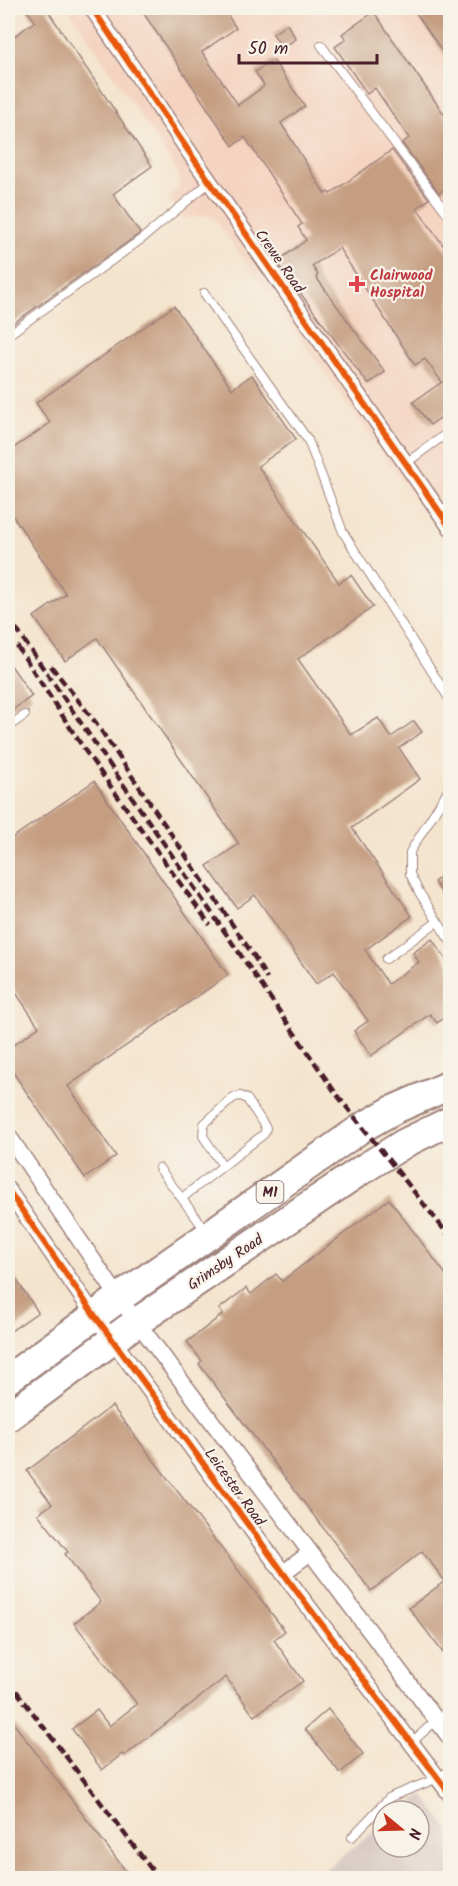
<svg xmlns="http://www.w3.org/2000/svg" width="458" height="1886" viewBox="0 0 458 1886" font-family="Kalam,sans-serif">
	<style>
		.built { fill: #f4d3c0 }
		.industrial { fill: #d0c0bc }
		.building { fill: #c59e82 }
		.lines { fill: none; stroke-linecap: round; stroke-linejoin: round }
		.lane-casing { stroke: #9f827c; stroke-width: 10 }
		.street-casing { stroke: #9f827c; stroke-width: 18 }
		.highway-casing { stroke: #9f827c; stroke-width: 32 }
		.lane { stroke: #fff; stroke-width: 8 }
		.street { stroke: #fff; stroke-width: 15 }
		.highway { stroke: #fff; stroke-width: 28 }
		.rail { stroke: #4a1f2b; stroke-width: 4.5; stroke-dasharray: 9 4.5; stroke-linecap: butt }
		.cycleway-casing { stroke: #f7f3e8; stroke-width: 10 }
		.cycleway { stroke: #e8590c; stroke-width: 6 }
		.health-dot { fill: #e0444e; stroke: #f7f3e8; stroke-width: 2 }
		.labels { text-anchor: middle; stroke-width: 4.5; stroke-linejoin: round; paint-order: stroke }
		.shield { fill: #f7f3e8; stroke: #7e5f64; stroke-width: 1.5 }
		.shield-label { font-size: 14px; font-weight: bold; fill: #4a1f2b }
		.street-label { font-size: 15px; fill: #4a1f2b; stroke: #f7f3e8 }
		.health-label { font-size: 15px; font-weight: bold; fill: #be3a42; stroke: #f7f3e8; text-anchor: start }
	</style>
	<rect width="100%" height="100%" fill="#f7f3e8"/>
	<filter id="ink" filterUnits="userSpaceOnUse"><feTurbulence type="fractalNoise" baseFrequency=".0167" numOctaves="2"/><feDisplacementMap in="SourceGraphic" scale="12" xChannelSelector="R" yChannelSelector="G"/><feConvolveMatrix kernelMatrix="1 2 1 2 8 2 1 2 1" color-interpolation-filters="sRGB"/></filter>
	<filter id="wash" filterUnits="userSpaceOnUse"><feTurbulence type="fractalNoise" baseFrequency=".008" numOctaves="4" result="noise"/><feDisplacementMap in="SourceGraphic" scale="24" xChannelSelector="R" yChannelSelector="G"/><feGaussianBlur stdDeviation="1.35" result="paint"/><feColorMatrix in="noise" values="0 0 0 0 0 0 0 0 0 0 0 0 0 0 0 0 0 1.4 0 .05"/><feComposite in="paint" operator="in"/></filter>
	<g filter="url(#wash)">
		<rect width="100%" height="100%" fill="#f4e4cd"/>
		<polygon class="built" points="68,8 450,8 450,548 215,219 204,215 184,219 168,197 178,188 180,181 178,172"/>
		<polygon class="industrial" points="422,1794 450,1831 450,1878 313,1878 383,1825 383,1847 419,1847 419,1811 401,1811"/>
		<g id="blocks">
			<g class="building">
				<polygon points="25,8 46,8 152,166 113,194 140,233 8,327 8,41 35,21"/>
				<polygon points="153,8 223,8 236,28 202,52 238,105 263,87 264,85 255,72 273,60 305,106 281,123 325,194 328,192 330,194 392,150 429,199 417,208 450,255 450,411 430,425 413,402 442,382 425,359 415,365 339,248 312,266 318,275 316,277 385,372 368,384 277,262 306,240 298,227 302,224 245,137 233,146 206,106 144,14"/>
				<polygon points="424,8 450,8 450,63 416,13"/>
				<polygon points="374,12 450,123 450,185 439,193 402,143 409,138 375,88 367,94 335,47 346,39 342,34"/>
				<polygon points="287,24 296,39 282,48 273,34"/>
				<polygon points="174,306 232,389 252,375 296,439 258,466 339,583 351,575 373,607 298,659 351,735 378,718 391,737 414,721 422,732 399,748 420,779 352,828 412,916 365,950 388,984 419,962 413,953 432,939 450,965 450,1013 437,1023 430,1014 371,1056 354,1031 368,1021 334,972 316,984 255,895 237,908 207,866 239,844 97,638 65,661 34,617 66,594 8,509 8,452 50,423 36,403"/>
				<polygon points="8,661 32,696 8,713"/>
				<polygon points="94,781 228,975 68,1086 116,1156 85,1178 8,1065 8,1049 39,1027 8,981 8,841"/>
				<polygon points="450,870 450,905 434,882"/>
				<polygon points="389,1199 450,1280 450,1662 409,1608 445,1581 422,1551 371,1591 199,1364 202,1361 187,1342 223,1314 219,1309 246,1288 251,1294 276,1274 282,1281"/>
				<polygon points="8,1267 38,1312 8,1333"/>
				<polygon points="112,1406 285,1631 274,1640 303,1681 254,1716 226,1677 124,1756 122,1754 102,1770 72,1729 97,1710 109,1726 137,1704 74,1623 101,1602 65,1554 68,1552 38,1514 52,1504 27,1471"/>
				<polygon points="328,1709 363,1754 340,1773 305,1729"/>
				<polygon points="8,1716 131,1878 8,1878"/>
			</g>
		</g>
	</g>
	<g filter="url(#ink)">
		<use href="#blocks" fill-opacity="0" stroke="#9f827c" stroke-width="1.5"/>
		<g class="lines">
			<defs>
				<g id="lane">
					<polyline points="321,45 450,217"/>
					<polyline points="204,293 308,440 343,532 450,700"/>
					<polyline points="8,335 143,238 210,182"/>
					<polyline points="406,463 450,431"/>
					<polyline points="8,727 25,715"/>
					<polyline points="450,787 410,852 410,874 419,892 450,941"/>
					<polyline points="386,959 437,922"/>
					<polyline points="443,1129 450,1141"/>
					<polyline points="159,1168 206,1231"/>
					<polyline points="182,1198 264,1134 266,1128 247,1099 241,1096 234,1097 204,1124 203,1136 223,1166"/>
					<polyline points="412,1742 450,1708"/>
					<polyline points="352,1837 390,1797 438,1778 450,1770"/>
				</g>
				<g id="street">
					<polyline points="92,8 196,162 450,527"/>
					<polyline points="8,1135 119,1298 450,1738"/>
					<polyline points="8,1190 95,1316 298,1593 450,1794"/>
					<polyline points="283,1573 310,1553"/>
				</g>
				<g id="highway">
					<polyline points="8,1379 119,1298 363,1127 393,1110 450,1085"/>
					<polyline points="8,1417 137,1322 360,1171 405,1143 450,1121"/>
				</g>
			</defs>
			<use href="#lane" class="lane-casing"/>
			<use href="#street" class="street-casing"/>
			<use href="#highway" class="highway-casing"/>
			<use href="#lane" class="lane"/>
			<use href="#street" class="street"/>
			<use href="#highway" class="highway"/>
			<g class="rail">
				<polyline points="8,617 337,1095 450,1237"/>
				<polyline points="17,646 86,752 210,925"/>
				<polyline points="51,666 96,723 255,958 267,979"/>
				<polyline points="8,1680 158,1878"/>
			</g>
			<defs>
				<g id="cycleway">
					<polyline points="92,8 196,162 450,527"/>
					<polyline points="8,1190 95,1316 298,1593 450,1794"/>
				</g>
			</defs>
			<use href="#cycleway" class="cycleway-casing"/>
			<use href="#cycleway" class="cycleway"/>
		</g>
	</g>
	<path class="health-dot" d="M354 275h6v6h6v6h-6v6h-6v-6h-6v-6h6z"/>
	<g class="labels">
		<rect class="shield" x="256.5" y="1181" width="27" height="22" rx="4.5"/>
		<g class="shield-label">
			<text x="270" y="1197">M1</text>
		</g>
		<g class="street-label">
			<text transform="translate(280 261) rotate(55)" y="5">Crewe Road</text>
			<text transform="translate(225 1262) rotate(-34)" y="5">Grimsby Road</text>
			<text transform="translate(235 1487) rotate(54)" y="5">Leicester Road</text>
		</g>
		<g class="health-label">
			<text x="370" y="280">Clairwood<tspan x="370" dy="17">Hospital</tspan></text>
		</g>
	</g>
	<rect width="458" height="1886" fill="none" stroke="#f7f3e8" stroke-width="30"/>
	<g transform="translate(401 1829) rotate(109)"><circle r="28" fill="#f7f3e8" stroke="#b29e9c" stroke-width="1.5"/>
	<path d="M0-4.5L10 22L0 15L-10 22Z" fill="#c8321e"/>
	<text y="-9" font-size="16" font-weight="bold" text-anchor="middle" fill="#4a1f2b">N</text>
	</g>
	<path d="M239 54v9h138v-9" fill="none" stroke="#4a1f2b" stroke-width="3"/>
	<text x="248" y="54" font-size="18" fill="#4a1f2b" stroke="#f7f3e8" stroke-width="4.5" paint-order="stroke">50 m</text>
</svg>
